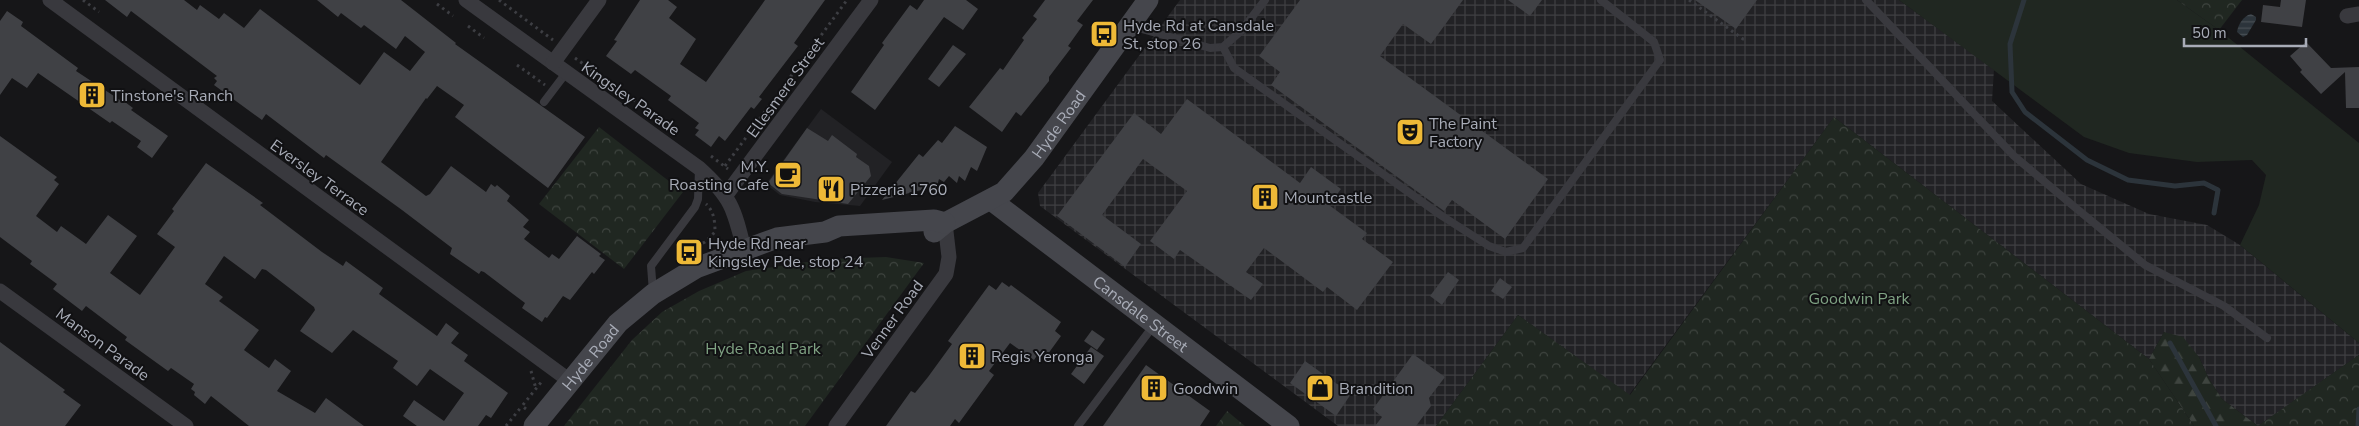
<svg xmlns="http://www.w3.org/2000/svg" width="2359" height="426" viewBox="0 0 2359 426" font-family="'Nunito Sans',sans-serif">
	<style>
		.built { fill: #222225 }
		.industrial { fill: url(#industrial-grid) }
		.grass { fill: #202721 }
		.forest { fill: url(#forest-firs) }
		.park { fill: url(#park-crowns) }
		.water { fill: url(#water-rules) }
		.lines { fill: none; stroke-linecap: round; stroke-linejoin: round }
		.stream { stroke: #2c343b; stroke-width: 5 }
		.building { fill: #404145 }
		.path { stroke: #3d3e43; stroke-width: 3; stroke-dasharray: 2.5 4; stroke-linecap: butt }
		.lane { stroke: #39393e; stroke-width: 8 }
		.street { stroke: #39393e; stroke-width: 15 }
		.secondary { stroke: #45464c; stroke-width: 21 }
		.labels { text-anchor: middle; stroke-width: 4; stroke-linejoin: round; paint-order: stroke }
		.poi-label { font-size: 16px; fill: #a8acb7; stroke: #111113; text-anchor: start }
		.street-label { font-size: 16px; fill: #a8acb7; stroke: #111113 }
		.park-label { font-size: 16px; fill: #7fa283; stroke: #111113 }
	</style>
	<defs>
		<pattern id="industrial-grid" width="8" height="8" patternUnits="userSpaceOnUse" patternTransform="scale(1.25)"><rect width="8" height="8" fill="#222225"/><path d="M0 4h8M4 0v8" fill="none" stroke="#3f3f42"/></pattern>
		<pattern id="forest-firs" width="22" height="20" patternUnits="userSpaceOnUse" patternTransform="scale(1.25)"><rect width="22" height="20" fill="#202721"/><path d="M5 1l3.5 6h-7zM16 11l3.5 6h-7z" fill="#3e443f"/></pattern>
		<pattern id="park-crowns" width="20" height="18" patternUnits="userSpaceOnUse" patternTransform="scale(1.25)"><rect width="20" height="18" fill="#202721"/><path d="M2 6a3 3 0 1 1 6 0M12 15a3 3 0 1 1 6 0" fill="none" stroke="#3e443f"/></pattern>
		<pattern id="water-rules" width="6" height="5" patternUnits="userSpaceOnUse" patternTransform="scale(1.25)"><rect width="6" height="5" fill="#2c343b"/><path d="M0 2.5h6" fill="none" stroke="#484f55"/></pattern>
	</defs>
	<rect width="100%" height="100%" fill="#161618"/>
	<polygon class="built" points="821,109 892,162 860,206 815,202 780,195 766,184"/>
	<polygon class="industrial" points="1180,0 1899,0 1994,69 1992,101 2081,184 2149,214 2207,225 2240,245 2359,343 2359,355 2258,426 2222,399 2209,379 2199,357 2164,332 2149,359 1834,117 1629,395 1518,315 1436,426 1338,426 1040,206 1038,193"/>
	<polygon class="grass" points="1899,0 2177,0 2219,30 2359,143 2359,343 2240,245 2259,205 2266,175 2252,160 2197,162 2129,153 2084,137"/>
	<polygon class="forest" points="2164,332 2183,337 2199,357 2209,379 2222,399 2258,426 2359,355 2359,426 2194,426 2149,359"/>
	<g class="park">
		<polygon points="2177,0 2242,0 2219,30"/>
		<polygon points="1834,117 2149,359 2194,426 1436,426 1518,315 1630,395"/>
		<polygon points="599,127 683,192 624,269 539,204"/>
		<polygon points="886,257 924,263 805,426 564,426 632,340 662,312 699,291 746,271 827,259"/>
		<polygon points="2359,355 2359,426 2258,426"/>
		<polygon points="1227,411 1245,426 1216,426"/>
	</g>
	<path class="water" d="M2251 14 2256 17V20L2247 35 2243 37 2237 32C2238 25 2243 16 2251 14Z"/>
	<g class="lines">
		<g class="stream">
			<polyline points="2024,0 2010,44 2012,92 2025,112 2087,160 2128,180 2175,186 2204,183 2218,190 2214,213"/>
			<polyline points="2170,343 2216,426"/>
			<polyline points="2358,426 2359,409"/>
		</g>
	</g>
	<g class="building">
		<polygon points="105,0 184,0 197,10 200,5 219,19 224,13 244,28 260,9 360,85 384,52 410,71 425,52 405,36 396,49 364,25 361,28 341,13 338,17 317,0 401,0 456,43 455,44 585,137 548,188 455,117 464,105 437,86 427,99 426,98 381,162 426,196 430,194 451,166 486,192 491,184 495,187 497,185 510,196 507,201 529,220 523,227 530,232 524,239 549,258 552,254 559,259 577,236 601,254 599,256 605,260 594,274 592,272 570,300 563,296 547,318 545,317 542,322 522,308 525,303 484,272 481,271 479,274 450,254 452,248 402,210 326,155 324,158 266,114 262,120 214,85 217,81 214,78 217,76 131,11 127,17"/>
		<polygon points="640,0 668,0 677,7 669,18 696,39 680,64 706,82 765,0 825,0 794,43 798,46 759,97 762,99 754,109 751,107 725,141 719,136 711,147 695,135 699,130 695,128 699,123 668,100 671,96 635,70 631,74 606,56 617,41 614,40"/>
		<polygon points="924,0 966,0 978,9 963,30 944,17 875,110 851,92 884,45 882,43 910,5 917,10"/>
		<polygon points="1045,0 1093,0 1077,21 1083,25 1068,46 1071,48 1049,77 1049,81 1021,116 1016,112 1002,132 969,107 1000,68 1003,70 1024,40 1022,38 1037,19 1033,16"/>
		<polygon points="1300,0 1463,0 1431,44 1403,24 1380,56 1548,179 1505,239 1452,200 1444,211 1271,85 1280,72 1259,56"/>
		<polygon points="1508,0 1542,0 1530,16"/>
		<polygon points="1695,0 1757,0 1736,29"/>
		<polygon points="2281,0 2306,0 2302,27 2261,22 2263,5 2280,7"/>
		<polygon points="7,11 23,22 21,26 78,68 76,71 120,100 121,99 133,108 131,110 168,136 152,158 137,147 141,141 112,121 110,123 38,73 27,88 12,78 0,95 0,21"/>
		<polygon points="2306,42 2331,68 2359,67 2359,108 2346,108 2345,72 2321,94 2300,72 2302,70 2290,56"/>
		<polygon points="953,45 966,54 939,87 928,79"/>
		<polygon points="1187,99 1300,183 1311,167 1341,189 1329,205 1367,233 1362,239 1393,262 1357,310 1327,287 1323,292 1264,248 1246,272 1263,284 1251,300 1180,250 1174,259 1150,241 1187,191 1143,159 1102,215 1141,244 1125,267 1057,216 1134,113 1161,134"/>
		<polygon points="955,126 987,147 977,171 971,167 965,181 959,176 957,183 949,176 944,182 939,179 937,186 882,200 919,154 923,157 938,140 942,143"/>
		<polygon points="807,128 828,141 832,135 857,154 856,157 869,166 871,176 848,204 782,194 768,183"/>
		<polygon points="0,136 57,177 54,180 59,184 36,216 57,232 61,226 86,244 108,215 137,236 110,273 140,295 175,247 157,234 174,211 172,209 206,163 263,203 260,205 322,252 343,266 346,261 383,288 379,294 437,336 446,323 459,333 451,343 468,355 464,361 508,393 491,418 486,415 478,426 417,426 403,416 414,400 444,421 464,393 430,369 417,386 393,368 398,361 353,330 332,353 300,331 315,310 314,307 266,270 262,269 255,279 224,256 205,284 223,297 219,301 259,330 244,350 269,368 275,359 291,371 277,391 315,413 326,398 364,426 249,426 211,396 205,404 194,395 195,392 191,389 194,384 171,368 168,371 125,340 127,337 86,306 82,311 53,289 57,284 30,264 32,261 0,237"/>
		<polygon points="1448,272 1459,280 1442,305 1430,296"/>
		<polygon points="1500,278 1512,287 1503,299 1491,291"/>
		<polygon points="1002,282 1009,287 1011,285 1061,322 1055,331 1061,336 1045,358 1038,354 1034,360 1010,343 989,371 994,375 959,423 955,419 950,426 886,426 911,391 915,393 928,377 952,344 948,341 989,285 996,290"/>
		<polygon points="1092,330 1105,339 1097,350 1084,341"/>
		<polygon points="0,342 65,390 63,392 81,405 65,426 0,426"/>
		<polygon points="1091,347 1104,356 1084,384 1071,374"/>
		<polygon points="1413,354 1445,377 1429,398 1431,406 1416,426 1375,426 1382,417 1373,409"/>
		<polygon points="1305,361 1351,394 1336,416 1290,383"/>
		<polygon points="1146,365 1210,411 1200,426 1103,426"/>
	</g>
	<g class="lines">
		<g class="path">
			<polyline points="83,0 99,12"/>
			<polyline points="499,0 553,40"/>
			<polyline points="1689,0 1743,39 1747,39"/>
			<polyline points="437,4 453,16"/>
			<polyline points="468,26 484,38"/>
			<polyline points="575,58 674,129"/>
			<polyline points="517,65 545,85"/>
			<polyline points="711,156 728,169"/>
			<polyline points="725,166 847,0"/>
			<path d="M697 246 705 242 715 232C715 222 714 211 706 204"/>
			<polyline points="531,371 536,389"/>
			<polyline points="526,409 522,406 543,380"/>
			<polyline points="506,426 522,406"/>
		</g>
		<g class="lane">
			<polyline points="1866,0 2014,156 2077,209 2145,265 2224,306 2267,338"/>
			<polyline points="1131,26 1210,48 1223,47 1242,30 1265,0"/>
			<polyline points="1223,47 1234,68 1442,216 1489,246 1506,252 1523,248 1660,60 1654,42 1601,0"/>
			<polyline points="544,102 566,73"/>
			<polyline points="653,292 651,266 695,207 698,199 699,169"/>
			<polyline points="1078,426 1154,325"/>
		</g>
		<g class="street">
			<polyline points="50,0 570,381"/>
			<path d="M466 0 699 168C731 197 734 208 744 249"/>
			<polyline points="2347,16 2359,14"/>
			<polyline points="553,63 599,0"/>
			<polyline points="726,195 871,0"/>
			<polyline points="0,291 186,426"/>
			<polyline points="836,426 946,274 949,257 945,223"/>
		</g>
		<g class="secondary">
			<path id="s1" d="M991 200 1289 426"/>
			<path id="s2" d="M934 232 945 223 1004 192 1034 158 1148 0"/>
			<path id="s3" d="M534 426 618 323 653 294 696 268 777 238 825 232 839 226 934 220 945 223"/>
		</g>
	</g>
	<defs>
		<symbol id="bus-square" viewBox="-11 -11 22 22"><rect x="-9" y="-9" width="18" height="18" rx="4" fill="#eeb937" stroke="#111113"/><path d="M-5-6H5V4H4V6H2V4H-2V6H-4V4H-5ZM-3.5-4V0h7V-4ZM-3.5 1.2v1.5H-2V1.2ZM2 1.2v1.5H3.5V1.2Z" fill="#111"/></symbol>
		<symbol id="building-square" viewBox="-11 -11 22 22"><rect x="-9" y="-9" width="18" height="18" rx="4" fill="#eeb937" stroke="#111113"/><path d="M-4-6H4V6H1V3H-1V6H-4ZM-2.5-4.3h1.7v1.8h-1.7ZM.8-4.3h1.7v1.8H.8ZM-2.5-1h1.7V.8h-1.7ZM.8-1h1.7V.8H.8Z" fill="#111"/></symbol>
		<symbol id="theatre-square" viewBox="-11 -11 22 22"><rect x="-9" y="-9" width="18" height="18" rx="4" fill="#eeb937" stroke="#111113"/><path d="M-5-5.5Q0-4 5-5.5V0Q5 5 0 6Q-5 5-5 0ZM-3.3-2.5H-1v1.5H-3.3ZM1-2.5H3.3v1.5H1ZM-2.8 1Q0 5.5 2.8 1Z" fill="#111"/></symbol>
		<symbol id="cafe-square" viewBox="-11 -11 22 22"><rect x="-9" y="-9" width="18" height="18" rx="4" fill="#eeb937" stroke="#111113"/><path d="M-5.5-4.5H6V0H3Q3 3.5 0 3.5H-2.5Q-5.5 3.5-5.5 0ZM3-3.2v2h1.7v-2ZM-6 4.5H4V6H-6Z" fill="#111"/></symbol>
		<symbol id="restaurant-square" viewBox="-11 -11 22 22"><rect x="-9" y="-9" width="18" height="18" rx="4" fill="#eeb937" stroke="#111113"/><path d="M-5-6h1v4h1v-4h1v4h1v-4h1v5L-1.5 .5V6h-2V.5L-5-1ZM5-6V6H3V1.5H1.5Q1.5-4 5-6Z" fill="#111"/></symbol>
		<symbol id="shop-square" viewBox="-11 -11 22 22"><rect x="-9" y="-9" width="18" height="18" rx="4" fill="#eeb937" stroke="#111113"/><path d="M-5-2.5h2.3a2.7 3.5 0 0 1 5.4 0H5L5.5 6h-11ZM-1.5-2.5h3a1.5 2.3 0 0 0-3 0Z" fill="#111"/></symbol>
	</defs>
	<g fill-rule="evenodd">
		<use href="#bus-square" x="1088" y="18" width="32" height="32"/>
		<use href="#building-square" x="76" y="79" width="32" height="32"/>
		<use href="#theatre-square" x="1394" y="116" width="32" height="32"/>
		<use href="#cafe-square" x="772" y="159" width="32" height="32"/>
		<use href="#restaurant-square" x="815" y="173" width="32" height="32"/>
		<use href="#building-square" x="1249" y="181" width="32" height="32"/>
		<use href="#bus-square" x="673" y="236" width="32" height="32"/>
		<use href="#building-square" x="956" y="340" width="32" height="32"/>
		<use href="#building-square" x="1138" y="372" width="32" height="32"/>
		<use href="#shop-square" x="1304" y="372" width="32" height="32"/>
	</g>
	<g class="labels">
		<g class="poi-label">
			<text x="1123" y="31">Hyde Rd at Cansdale<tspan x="1123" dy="18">St, stop 26</tspan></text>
			<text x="111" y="101">Tinstone's Ranch</text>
			<text x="1429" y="129">The Paint<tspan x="1429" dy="18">Factory</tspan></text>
			<text x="769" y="172" text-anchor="end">M.Y.<tspan x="769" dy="18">Roasting Cafe</tspan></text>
			<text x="850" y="195">Pizzeria 1760</text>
			<text x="1284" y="203">Mountcastle</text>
			<text x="708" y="249">Hyde Rd near<tspan x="708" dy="18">Kingsley Pde, stop 24</tspan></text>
			<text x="991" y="362">Regis Yeronga</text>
			<text x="1173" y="394">Goodwin</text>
			<text x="1339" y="394">Brandition</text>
		</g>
		<g class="street-label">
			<text transform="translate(785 87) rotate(-54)" y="6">Ellesmere Street</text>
			<text transform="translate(631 98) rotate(35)" y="6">Kingsley Parade</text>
			<text dy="6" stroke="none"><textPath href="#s2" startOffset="168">Hyde Road</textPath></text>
			<text transform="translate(320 177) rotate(36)" y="6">Eversley Terrace</text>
			<text dy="6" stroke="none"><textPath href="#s1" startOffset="188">Cansdale Street</textPath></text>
			<text transform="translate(892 319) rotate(-54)" y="6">Venner Road</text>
			<text transform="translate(103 344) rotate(36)" y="6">Manson Parade</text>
			<text dy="6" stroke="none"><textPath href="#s3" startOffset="89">Hyde Road</textPath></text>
		</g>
		<g class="park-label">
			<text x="1859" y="304">Goodwin Park</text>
			<text x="763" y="354">Hyde Road Park</text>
		</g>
	</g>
	<path d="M2184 38v8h122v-8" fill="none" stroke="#a8acb7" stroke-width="2.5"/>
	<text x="2192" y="38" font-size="15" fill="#a8acb7" stroke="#111113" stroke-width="4" paint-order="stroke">50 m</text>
</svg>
